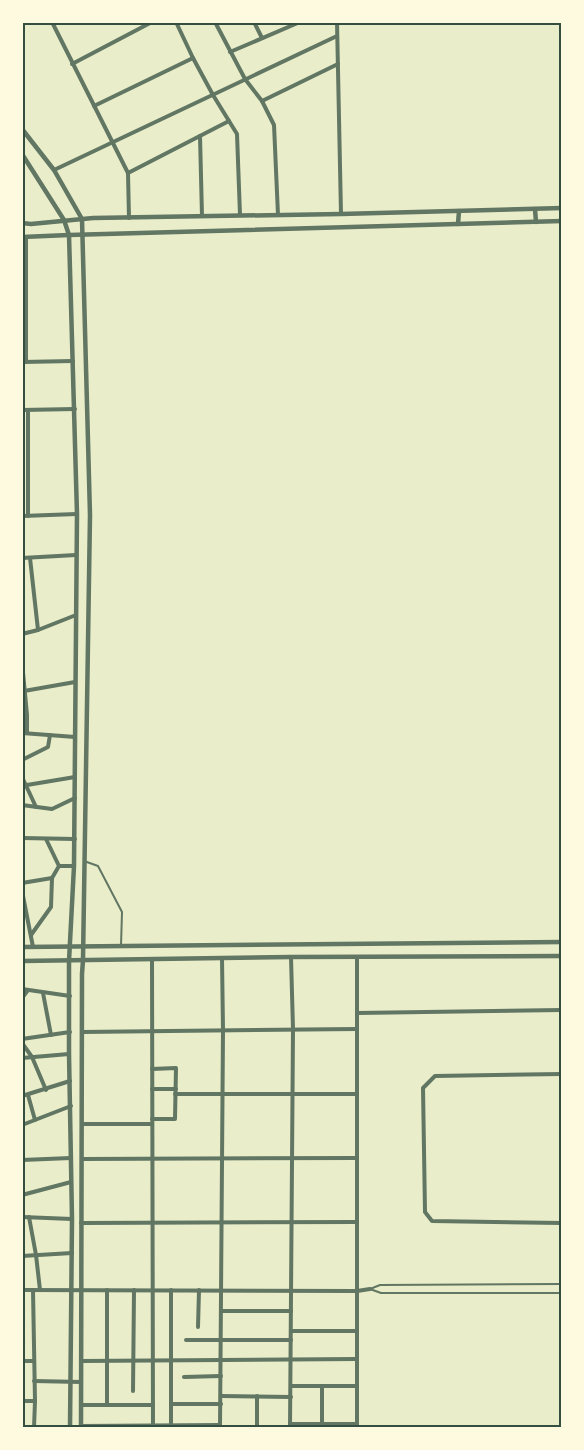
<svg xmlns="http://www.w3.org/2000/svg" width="584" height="1450" viewBox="0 0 584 1450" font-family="'Roboto Condensed',sans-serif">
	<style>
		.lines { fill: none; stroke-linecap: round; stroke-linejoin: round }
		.service { stroke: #617663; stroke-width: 2 }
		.minor { stroke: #617663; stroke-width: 4 }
		.tertiary { stroke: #617663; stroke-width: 4.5 }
		.neatline { fill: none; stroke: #344e41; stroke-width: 2 }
	</style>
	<rect width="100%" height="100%" fill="#e9edc9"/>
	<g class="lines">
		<g class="service">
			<polyline points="84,861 98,866 122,912 121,946"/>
			<polyline points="562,1284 380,1285 370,1289 381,1293 562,1293"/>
		</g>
		<g class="minor">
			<polyline points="52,22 128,173 129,218"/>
			<polyline points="176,22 193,58 213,95 237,134 240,215"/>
			<polyline points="215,22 245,79 262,101 274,125 278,215"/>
			<polyline points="254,22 262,38"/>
			<polyline points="337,22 341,214"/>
			<polyline points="230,52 300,22"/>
			<polyline points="72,64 152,22"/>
			<polyline points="262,101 338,64"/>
			<polyline points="94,106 193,58"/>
			<polyline points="200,136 202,216"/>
			<polyline points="54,170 337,36"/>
			<polyline points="128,173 229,121"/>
			<polyline points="26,238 26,362"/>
			<polyline points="22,362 73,361"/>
			<polyline points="22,410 75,409"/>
			<polyline points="28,410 28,516"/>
			<polyline points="22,516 77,514"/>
			<polyline points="22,558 76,555"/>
			<polyline points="30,558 38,630"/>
			<polyline points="22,634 38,630 76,615"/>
			<polyline points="22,662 27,715 27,733"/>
			<polyline points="24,691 75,682"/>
			<polyline points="22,733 75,737"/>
			<polyline points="22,760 48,747 50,735"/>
			<polyline points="22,777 36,807"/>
			<polyline points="22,784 27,785 75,777"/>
			<polyline points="22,805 52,809 75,798"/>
			<polyline points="22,838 75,839"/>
			<polyline points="59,866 74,866"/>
			<polyline points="22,883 52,878 59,866 46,839"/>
			<polyline points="22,891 33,947"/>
			<polyline points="31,935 51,907 52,878"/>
			<polyline points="357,957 357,1428"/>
			<polyline points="152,959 153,1428"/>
			<polyline points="22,989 70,996"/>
			<polyline points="43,993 51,1035"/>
			<polyline points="22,998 28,990"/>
			<polyline points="357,1013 562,1010"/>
			<polyline points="82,1032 357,1029"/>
			<polyline points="22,1039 70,1032"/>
			<polyline points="22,1043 32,1057 46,1090"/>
			<polyline points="22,1058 69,1054"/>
			<polyline points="152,1069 176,1068 175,1119 152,1119"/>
			<polyline points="562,1074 435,1076 423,1088 425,1212 432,1221 562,1223"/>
			<polyline points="152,1089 176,1089"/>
			<polyline points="175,1094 357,1094"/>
			<polyline points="28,1095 35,1120"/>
			<polyline points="22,1096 70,1081"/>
			<polyline points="82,1124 152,1124"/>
			<polyline points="22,1125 71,1106"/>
			<polyline points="82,1159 357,1158"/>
			<polyline points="22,1160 71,1158"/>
			<polyline points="22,1195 71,1182"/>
			<polyline points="22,1217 72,1219"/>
			<polyline points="29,1217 36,1255 40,1290"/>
			<polyline points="81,1223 357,1222"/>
			<polyline points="22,1256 72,1253"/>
			<polyline points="22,1290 357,1291 370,1289"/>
			<polyline points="33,1290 35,1401 34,1428"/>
			<polyline points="221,1311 291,1311"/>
			<polyline points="198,1327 199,1290"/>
			<polyline points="291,1331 357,1331"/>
			<polyline points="186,1340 291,1340"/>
			<polyline points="22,1361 33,1361"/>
			<polyline points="81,1361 357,1359"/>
			<polyline points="184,1377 221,1376"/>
			<polyline points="34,1381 81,1382"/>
			<polyline points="291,1386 357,1386"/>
			<polyline points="133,1391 134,1290"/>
			<polyline points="221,1396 291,1397"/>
			<polyline points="22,1401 35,1401"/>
			<polyline points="171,1404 221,1404"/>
			<polyline points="81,1405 153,1405"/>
			<polyline points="107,1405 107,1290"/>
			<polyline points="290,1424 357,1424"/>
			<polyline points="322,1424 322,1386"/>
			<polyline points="81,1426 220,1425"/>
			<polyline points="171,1428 171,1290"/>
			<polyline points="220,1428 223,1030 222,958"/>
			<polyline points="257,1428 257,1396"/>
			<polyline points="290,1428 293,1029 291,957"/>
		</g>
		<g class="tertiary">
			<polyline points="22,129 54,170 82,219 90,515 83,960 82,974 81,1428"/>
			<polyline points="22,154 64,220 69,235 77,514 74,866 69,961 69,1054 72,1219 70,1428"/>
			<polyline points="535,209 536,222"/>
			<polyline points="22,223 31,224 93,218 341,214 562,208"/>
			<polyline points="458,224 459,211"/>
			<polyline points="22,237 69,235 562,221"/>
			<polyline points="22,947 562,942"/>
			<polyline points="22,961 291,957 562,956"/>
		</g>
	</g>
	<rect width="584" height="1450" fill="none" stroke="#fefae0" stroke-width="48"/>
	<rect x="24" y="24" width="536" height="1402" class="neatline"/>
</svg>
